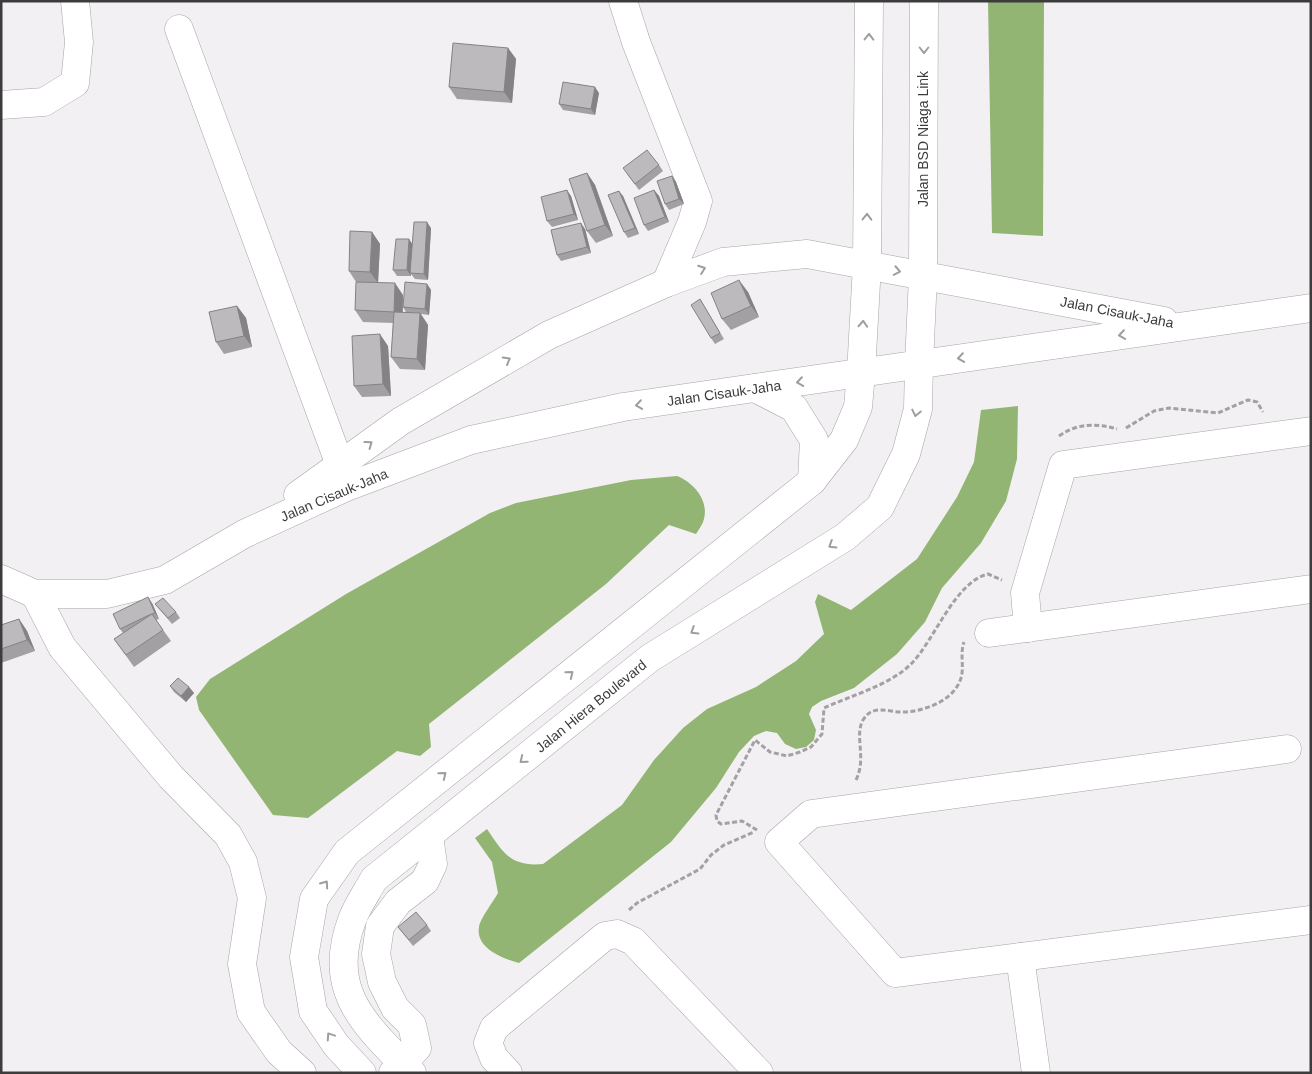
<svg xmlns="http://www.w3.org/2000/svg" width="1312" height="1074" viewBox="0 0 1312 1074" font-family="Arial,sans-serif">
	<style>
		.water { fill: #93b573 }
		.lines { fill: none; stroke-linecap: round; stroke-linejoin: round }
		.minor-casing { stroke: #a7a4a7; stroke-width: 29 }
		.major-casing { stroke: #a7a4a7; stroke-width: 29 }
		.path { stroke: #a3a1a3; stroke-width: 3; stroke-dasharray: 5 2.5; stroke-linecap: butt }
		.minor { stroke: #fff; stroke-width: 28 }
		.major { stroke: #fff; stroke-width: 28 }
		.wall { fill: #a3a0a3 }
		.shaded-wall { fill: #848284 }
		.building { fill: #bdbabd; stroke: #848284 }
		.oneway { stroke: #9e9e9e }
		.labels { text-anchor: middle; stroke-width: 5; stroke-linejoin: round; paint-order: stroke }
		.street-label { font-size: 14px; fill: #3d3c3d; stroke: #fff }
	</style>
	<rect width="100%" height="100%" fill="#f3f0f3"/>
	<g class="water">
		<polygon points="988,1 1044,1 1043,236 992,233"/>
		<path d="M1018 406 1017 459 1006 501 981 543 942 588 925 622 897 654 854 688 821 701 812 707 809 714 816 730 814 740 806 747 796 749 785 744 777 733 766 731 754 736 739 752 716 788 671 842 519 963C504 959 475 948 479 927 480 919 493 902 498 893L492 862 475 838 487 829C503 853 511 867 543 864L622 805 654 760 683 728 707 709 756 687 796 661 824 634 815 602 818 594 851 610 917 559 957 497 974 462 981 410Z"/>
		<path d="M677 476C693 482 709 500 704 519 703 524 699 529 696 534L669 525 606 584 429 724 431 747 420 756 397 751 308 818 273 815 199 710 196 697 210 679 346 594 490 513 516 503 631 480Z"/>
	</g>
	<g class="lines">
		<defs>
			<g id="minor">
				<polyline points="623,1 636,42 698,201 692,222 666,283"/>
				<polyline points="179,29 340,465"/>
				<polyline points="1,105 44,102 75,83 79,42 75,1"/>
				<polyline points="867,265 869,1"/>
				<polyline points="923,276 924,1"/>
				<polyline points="755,388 794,408 814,440 812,481"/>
				<polyline points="35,594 62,647 171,777 228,835 243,862 252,898 242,964 251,1012 279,1052 302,1073"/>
				<polyline points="1028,628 1025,593 1063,465 1311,431"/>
				<polyline points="989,633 1311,589"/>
				<polyline points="1287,749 811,814 779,842 895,973 1311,920"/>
				<polyline points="1020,957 1036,1073"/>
				<polyline points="362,1073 336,1045 313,1011 304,957 314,899 347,852 812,481 844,440 858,407 861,373"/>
				<polyline points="393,1073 417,1048 412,1025 395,1008 382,982 376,954 380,926 398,902 425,881 433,864 429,836"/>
				<path d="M412 1073C366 1025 325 992 352 920 357 906 367 892 374 879L650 658 845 537 880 507 906 454 918 409 919 364"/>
				<polyline points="508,1073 494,1058 488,1043 494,1028 605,936 617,934 633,941 759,1073"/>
			</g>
			<g id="major">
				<polyline points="919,364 923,276"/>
				<polyline points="861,373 867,265"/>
				<polyline points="298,495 401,421 549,335 666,283 723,262 807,254 1164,321"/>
				<polyline points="1,579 35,594 107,594 165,580 244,534 344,488 471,440 623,407 1311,308"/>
			</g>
		</defs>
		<use href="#minor" class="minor-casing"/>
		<use href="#major" class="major-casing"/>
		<g class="path">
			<polyline points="1126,428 1154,411 1169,408 1218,413 1248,400 1257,402 1263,412"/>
			<path d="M1059 436C1077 423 1097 423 1117 429"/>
			<path d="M856 780C867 758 854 736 863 720 873 703 889 713 904 712 924 711 950 702 959 683 966 670 959 656 964 642"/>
			<path d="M757 830 742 821 721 824 717 821 716 815 755 740 770 752 787 756 800 752 811 747 822 734 824 708C852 695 891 685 912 663 935 639 955 582 988 574L1002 580"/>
			<polyline points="629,910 637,903 700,869 711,855 724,845 754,832"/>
		</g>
		<use href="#minor" class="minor"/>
		<use href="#major" class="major"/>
	</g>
	<g class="wall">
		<polygon points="508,48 516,59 512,103 457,99 449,87"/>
		<polygon points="599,93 595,115 563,110 559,104"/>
		<polygon points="659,165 663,171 639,190 627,174"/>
		<polygon points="587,173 595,185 613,236 596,243 587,231"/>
		<polygon points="672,176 676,182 684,204 669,210 665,204"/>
		<polygon points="654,190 659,196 669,222 648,231 644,225"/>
		<polygon points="571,196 578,220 552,227 547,221"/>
		<polygon points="623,196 639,234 628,238 624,232"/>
		<polygon points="431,228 428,280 415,279 411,274 411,276 397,276 393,270 412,244"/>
		<polygon points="585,229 591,253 561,261 557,255"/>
		<polygon points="372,232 380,244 378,283 403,295 403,312 406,312 403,307 427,284 431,290 429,315 421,314 428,325 425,370 400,369 391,357 393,323 363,322 355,310 356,282 349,271"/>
		<polygon points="748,292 759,317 731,330 722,319"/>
		<polygon points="700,299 724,339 715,344 711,338"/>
		<polygon points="237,306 246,318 252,347 224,354 216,342"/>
		<polygon points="388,346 391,396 362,397 354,386"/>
		<polygon points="152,603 159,619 156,620 171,641 134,667 114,639 123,633 120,629"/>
		<polygon points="155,604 176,612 180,618 172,624"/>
		<polygon points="19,619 27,631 35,651 1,663 1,625"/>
		<polygon points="170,686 189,687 194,693 186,702 174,692"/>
		<polygon points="427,925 431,931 413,946 398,927"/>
	</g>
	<g class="shaded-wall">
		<polygon points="508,48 516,59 512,103 504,92"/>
		<polygon points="595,87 599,93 595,115 591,109"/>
		<polygon points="587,173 595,185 613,236 605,225"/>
		<polygon points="672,176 676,182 684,204 679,199"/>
		<polygon points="567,190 571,196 578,220 574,214"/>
		<polygon points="654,190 659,196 669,222 665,217"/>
		<polygon points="619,191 623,196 639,234 635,228"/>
		<polygon points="427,222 431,228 428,280 424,274"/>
		<polygon points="581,223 585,229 591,253 587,247"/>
		<polygon points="372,232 380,244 378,283 370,272"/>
		<polygon points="409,239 413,245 410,273 411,276 407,270"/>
		<polygon points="739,280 748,292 759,317 751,306"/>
		<polygon points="395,283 403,295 402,323 394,312"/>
		<polygon points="427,284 431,290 429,315 425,309"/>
		<polygon points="237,306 246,318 252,347 244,336"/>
		<polygon points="420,313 428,325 425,370 417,359"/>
		<polygon points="380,334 388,346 391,396 383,384"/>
		<polygon points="148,597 152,603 159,619 155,613"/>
		<polygon points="19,619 27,631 35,651 27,640"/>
		<polygon points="189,687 194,693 186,702 181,696"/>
	</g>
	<g class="building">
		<polygon points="453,43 508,48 504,92 449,87"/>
		<polygon points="563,82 595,87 591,109 559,104"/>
		<polygon points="647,150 659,165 635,184 623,168"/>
		<polygon points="587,173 605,225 587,231 569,179"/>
		<polygon points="672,176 679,199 665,204 657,181"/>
		<polygon points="567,190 574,214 547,221 541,197"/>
		<polygon points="654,190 665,217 644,225 634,198"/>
		<polygon points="619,191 635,228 624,232 608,195"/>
		<polygon points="414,222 427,222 424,274 410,273"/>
		<polygon points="581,223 587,247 557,255 551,230"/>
		<polygon points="350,231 372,232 370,272 349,271"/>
		<polygon points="396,239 409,239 407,270 393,270"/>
		<polygon points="739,280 751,306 722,319 711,293"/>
		<polygon points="356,282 395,283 394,312 355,310"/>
		<polygon points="405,282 427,284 425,309 403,307"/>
		<polygon points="700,299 720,333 711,338 691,305"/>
		<polygon points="237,306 244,336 216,342 209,312"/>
		<polygon points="394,312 420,313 417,359 391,357"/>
		<polygon points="380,334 383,384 354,386 352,336"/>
		<polygon points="148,597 155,613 152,614 147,616 120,629 113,614"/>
		<polygon points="163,598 176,612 168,618 155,604"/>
		<polygon points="152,614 163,630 126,655 114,639"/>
		<polygon points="19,619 27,640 1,649 1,625"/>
		<polygon points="178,678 189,687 181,696 170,686"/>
		<polygon points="416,912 427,925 409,940 398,927"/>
	</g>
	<defs><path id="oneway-chevron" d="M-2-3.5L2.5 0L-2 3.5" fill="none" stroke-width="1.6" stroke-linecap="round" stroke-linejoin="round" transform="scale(1.25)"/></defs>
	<g class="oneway">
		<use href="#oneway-chevron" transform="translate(869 37) rotate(-89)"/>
		<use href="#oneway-chevron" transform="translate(924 50) rotate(90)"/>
		<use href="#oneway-chevron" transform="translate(867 217) rotate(-89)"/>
		<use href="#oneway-chevron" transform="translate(702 269) rotate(-20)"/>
		<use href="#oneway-chevron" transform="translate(897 271) rotate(11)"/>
		<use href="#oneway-chevron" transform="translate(863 324) rotate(-87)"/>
		<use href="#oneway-chevron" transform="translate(1122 335) rotate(172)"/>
		<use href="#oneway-chevron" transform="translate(961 358) rotate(172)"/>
		<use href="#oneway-chevron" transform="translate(507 360) rotate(-30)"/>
		<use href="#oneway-chevron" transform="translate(800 382) rotate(172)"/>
		<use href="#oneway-chevron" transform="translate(639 405) rotate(172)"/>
		<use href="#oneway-chevron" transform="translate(916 413) rotate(102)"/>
		<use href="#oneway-chevron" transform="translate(369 444) rotate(-36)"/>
		<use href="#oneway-chevron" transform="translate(832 545) rotate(148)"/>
		<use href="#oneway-chevron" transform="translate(694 631) rotate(148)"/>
		<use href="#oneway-chevron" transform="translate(570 674) rotate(-39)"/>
		<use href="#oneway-chevron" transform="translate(523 760) rotate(141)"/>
		<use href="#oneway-chevron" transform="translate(443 775) rotate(-39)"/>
		<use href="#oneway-chevron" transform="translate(325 884) rotate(-55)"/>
		<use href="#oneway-chevron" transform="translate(330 1036) rotate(-124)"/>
	</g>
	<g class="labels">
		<g class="street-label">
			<text transform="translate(923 139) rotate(-90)" y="5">Jalan BSD Niaga Link</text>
			<text transform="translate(1117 312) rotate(11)" y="5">Jalan Cisauk-Jaha</text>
			<text transform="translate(724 393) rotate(-8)" y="5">Jalan Cisauk-Jaha</text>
			<text transform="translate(334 495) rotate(-23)" y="5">Jalan Cisauk-Jaha</text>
			<text transform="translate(591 706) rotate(-39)" y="5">Jalan Hiera Boulevard</text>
		</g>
	</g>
	<rect width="1312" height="1074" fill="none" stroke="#3d3c3d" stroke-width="5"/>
</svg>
